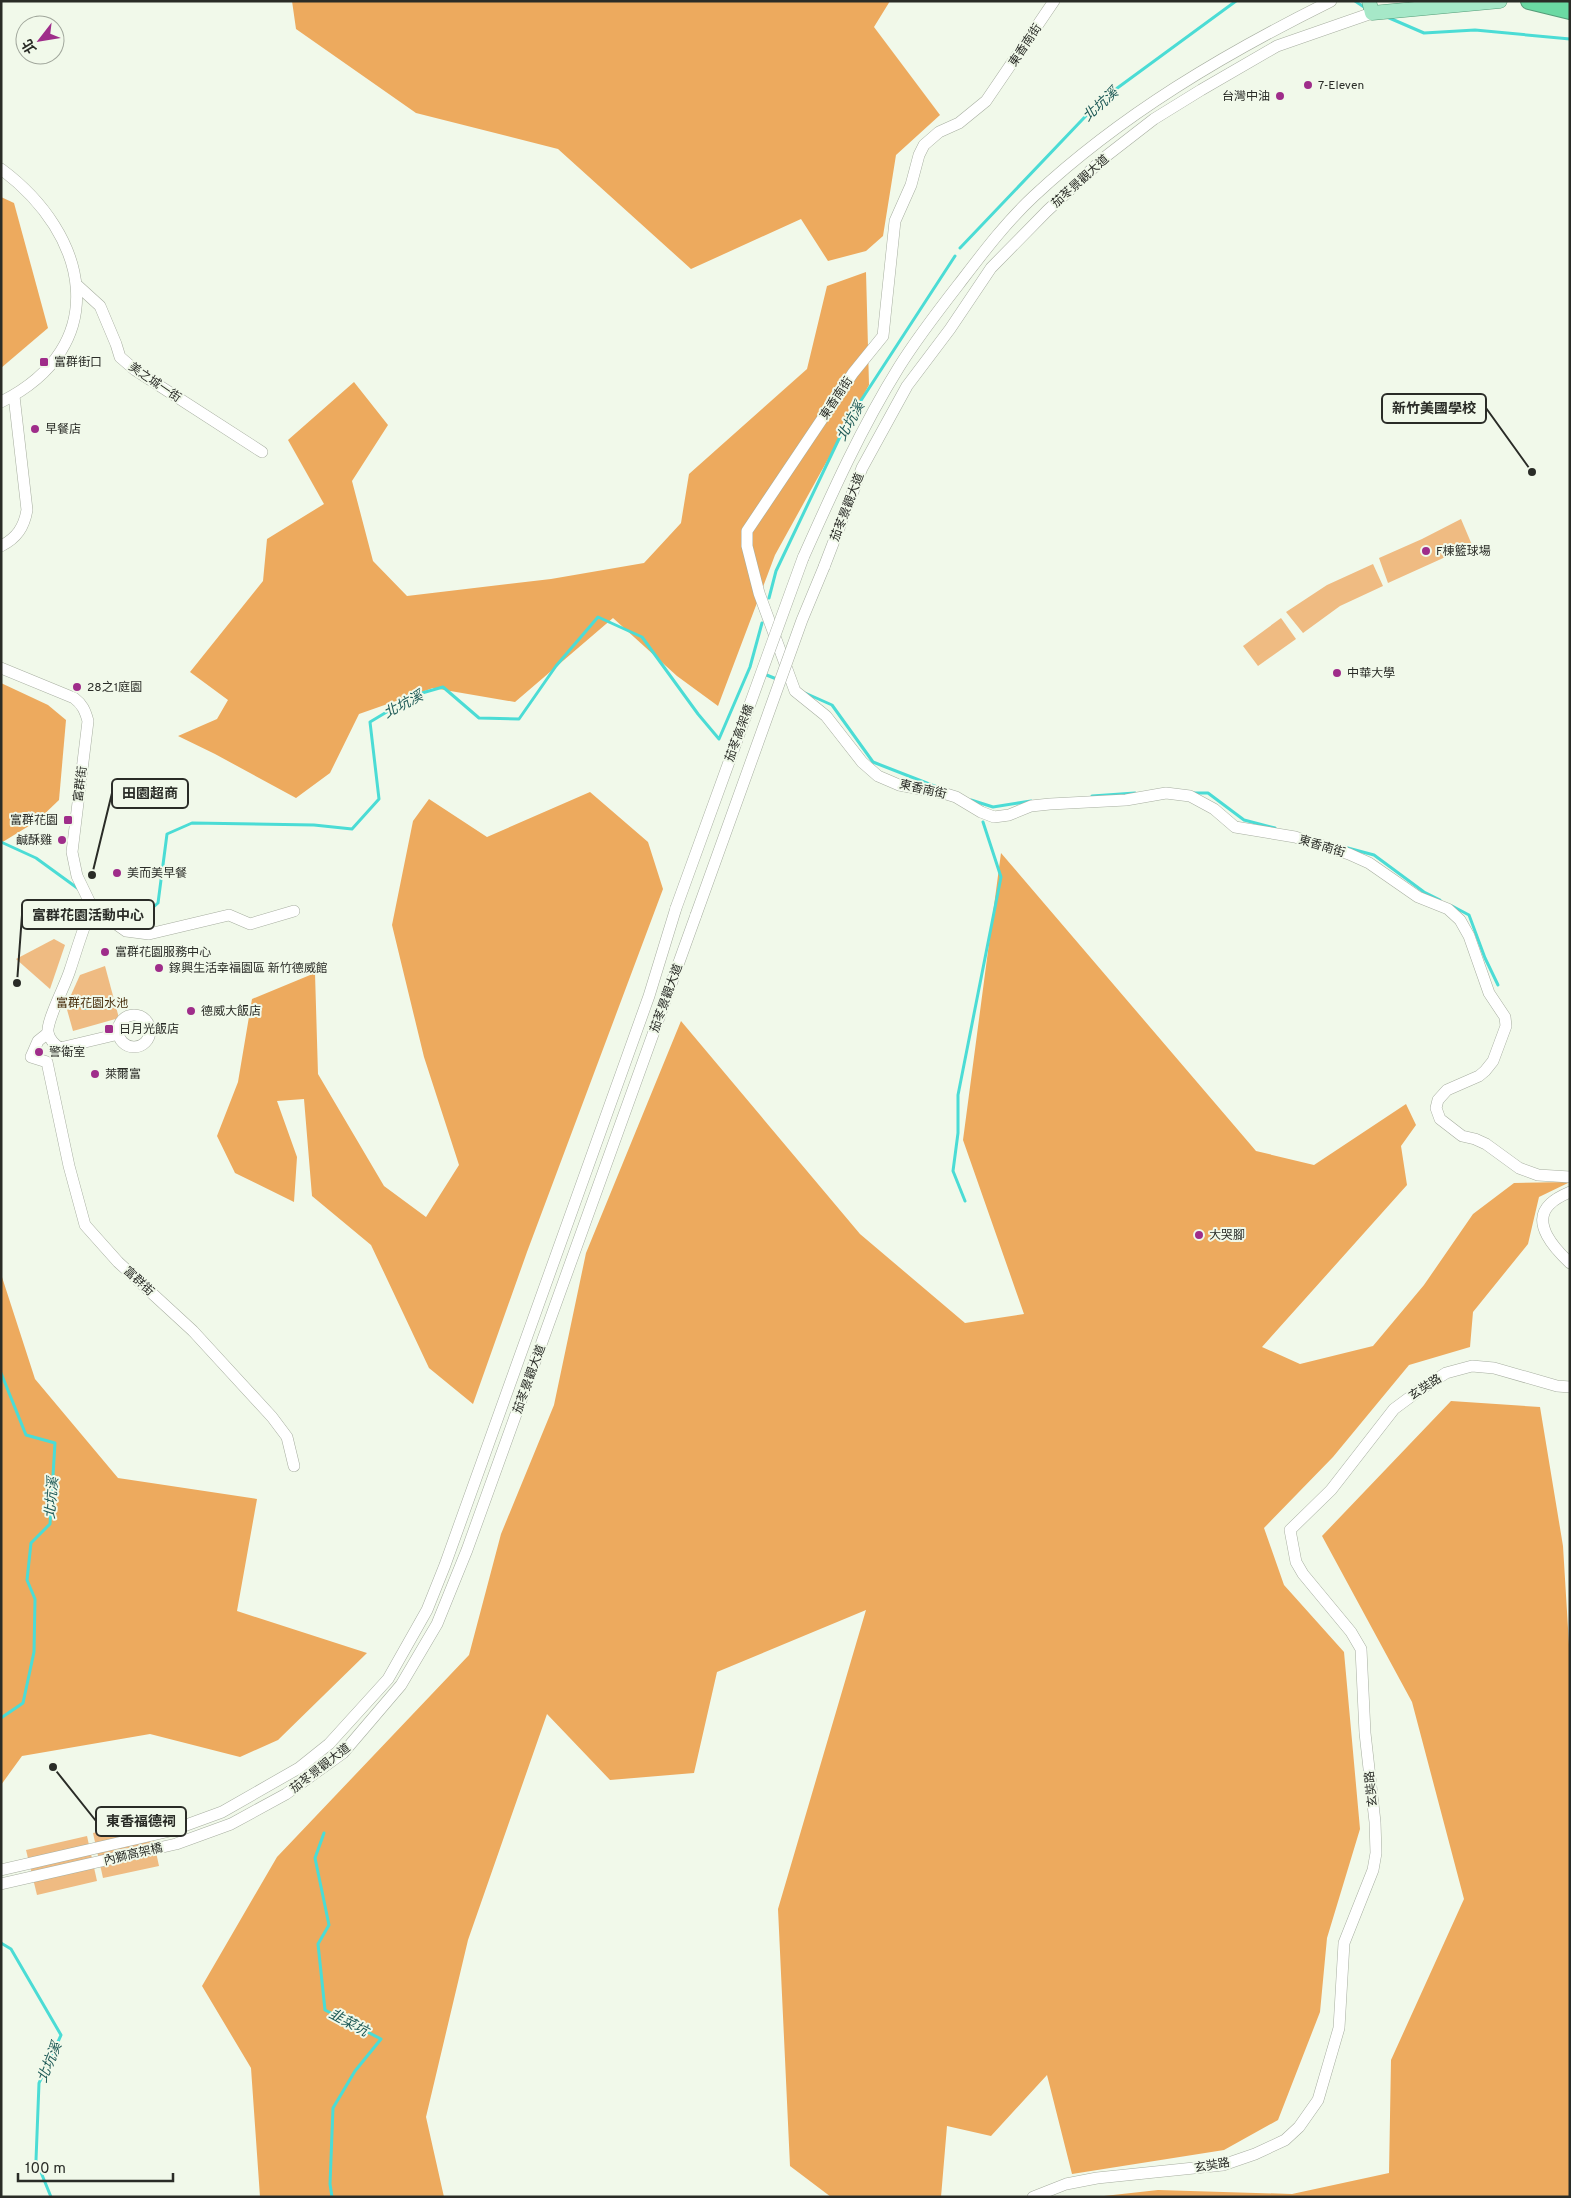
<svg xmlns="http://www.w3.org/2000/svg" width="1571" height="2198" viewBox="0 0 1571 2198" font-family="Overpass,'Noto Sans TC',sans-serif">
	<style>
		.green { fill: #efbb82 }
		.forest { fill: #edaa5e }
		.water { fill: #4bdcd5 }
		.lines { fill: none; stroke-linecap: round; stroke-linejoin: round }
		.stream { stroke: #4bdcd5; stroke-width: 3 }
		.minor-casing { stroke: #a7aea0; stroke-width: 12 }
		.major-casing { stroke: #549c78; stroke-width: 15 }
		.highway-casing { stroke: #549c78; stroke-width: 18 }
		.minor { stroke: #fff; stroke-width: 11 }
		.major { stroke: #a6e8c8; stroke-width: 14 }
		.highway { stroke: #6bd9a3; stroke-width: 16 }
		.minor-bridge-casing { stroke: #a7aea0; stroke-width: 12; stroke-linecap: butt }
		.minor-bridge { stroke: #fff; stroke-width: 11 }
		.poi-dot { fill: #9f2d8a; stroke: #f1f9ea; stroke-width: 2 }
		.labels { text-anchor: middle; stroke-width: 4; stroke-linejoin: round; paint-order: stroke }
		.street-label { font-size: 12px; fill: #2a2c27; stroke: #f1f9ea }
		.poi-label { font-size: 12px; fill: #2a2c27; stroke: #f1f9ea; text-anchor: start }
		.park-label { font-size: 12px; fill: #472d0b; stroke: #f1f9ea }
		.water-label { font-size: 14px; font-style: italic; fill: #1d5956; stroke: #f1f9ea }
		.leader { fill: none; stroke: #2a2c27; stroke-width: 2 }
		.callout-dot { fill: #2a2c27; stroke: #f1f9ea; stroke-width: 2 }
		.callout { fill: #f1f9ea; stroke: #2a2c27; stroke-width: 2 }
		.callout-label { font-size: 14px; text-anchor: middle; font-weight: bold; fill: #2a2c27 }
	</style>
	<rect width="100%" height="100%" fill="#f1f9ea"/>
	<g class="green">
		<polygon points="1461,519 1472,545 1388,583 1379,558 1422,539"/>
		<polygon points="1373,564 1383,586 1340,606 1303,633 1286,612 1327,585"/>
		<polygon points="1281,618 1296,639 1258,666 1243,646"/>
		<polygon points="54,939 65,945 50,989 16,959"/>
		<polygon points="105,966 119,1018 73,1031 66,1006 80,975"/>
		<polygon points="149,1820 159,1866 103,1878 93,1833"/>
		<polygon points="87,1836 97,1881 37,1895 26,1850"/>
	</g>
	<g class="forest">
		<polygon points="292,1 890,1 874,27 940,115 896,155 883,236 866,251 828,261 801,219 691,269 558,149 416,113 296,29"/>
		<polygon points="1,197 14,203 48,328 1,368"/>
		<polygon points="866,272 869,385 775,555 718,706 677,676 613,618 515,702 433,688 359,714 330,773 296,798 215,754 178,736 217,719 228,700 190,672 263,581 267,539 324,504 288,440 354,382 388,425 352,481 373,561 407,596 551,579 644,563 681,523 689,474 807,369 827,286"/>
		<polygon points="1,683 48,705 66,720 59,800 37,821 1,843"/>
		<polygon points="590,792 648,842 663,889 527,1252 473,1404 429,1368 371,1245 312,1196 304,1099 277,1101 297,1157 294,1202 235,1173 217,1136 238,1082 252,999 315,973 318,1074 384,1186 426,1217 459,1165 424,1057 392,925 413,821 429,799 487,837"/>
		<polygon points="1001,853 1256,1151 1314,1165 1406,1104 1416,1125 1401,1146 1407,1185 1262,1347 1300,1364 1373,1346 1424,1285 1473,1214 1514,1183 1570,1182 1539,1197 1528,1244 1473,1312 1470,1347 1409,1365 1333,1457 1264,1528 1284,1585 1344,1652 1360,1829 1327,1938 1320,2012 1278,2120 1224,2150 1072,2174 1047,2075 991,2136 947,2126 941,2197 831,2197 790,2166 778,1909 866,1610 717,1672 694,1773 610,1780 547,1714 468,1940 426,2117 444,2197 260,2197 251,2068 202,1986 277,1857 469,1655 501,1534 554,1405 586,1253 681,1021 860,1234 965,1323 1024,1314 963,1140"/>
		<polygon points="1,1274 35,1379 118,1478 257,1499 237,1611 367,1653 278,1740 240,1757 150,1734 22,1756 1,1785"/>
		<polygon points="1451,1401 1540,1407 1563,1546 1570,1661 1570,2197 1095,2197 1158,2190 1292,2194 1389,2173 1391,2060 1464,1899 1412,1702 1322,1536"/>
	</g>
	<circle class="water" cx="86" cy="1003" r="7"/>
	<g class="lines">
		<g class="stream">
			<polyline points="1355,1 1367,9"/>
			<polyline points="1387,17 1424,33 1475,30 1570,39"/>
			<polyline points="960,248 1101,100 1236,1"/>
			<polyline points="769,598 776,571 847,422 955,256"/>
			<polyline points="764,674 779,680"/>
			<polyline points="805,693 832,705 873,762 937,787"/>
			<polyline points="1192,793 1208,793 1244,820 1275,828"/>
			<polyline points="1092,796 1135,793"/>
			<polyline points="971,800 993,807 1031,801"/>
			<polyline points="1,842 36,858 80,890"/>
			<polyline points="1344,847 1374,855 1424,892 1440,900"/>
			<polyline points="110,902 140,919 158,903 167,834 192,823 314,825 352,829 379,799 370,722 415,695 443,687 479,718 519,719 556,666 598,617 642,637 698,714 719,739 750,667 762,623"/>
			<polyline points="1452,906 1469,915 1485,958 1498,985"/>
			<polyline points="965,1201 953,1171 958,1133 958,1095 1001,877 983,822"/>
			<polyline points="1,1373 26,1435 55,1443 50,1524 31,1543 27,1580 35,1599 34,1652 23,1703 1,1718"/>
			<polyline points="324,1833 315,1858 329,1925 318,1944 325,2010 381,2039 355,2071 333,2108 330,2184 332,2197"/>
			<polyline points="1,1943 11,1949 61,2035 39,2083 36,2160 51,2197"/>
		</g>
		<defs>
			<g id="minor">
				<polyline points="1054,1 986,101 959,123 939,132 924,145 919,155 911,185 895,221 883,336 853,373 747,531 747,546 759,593 795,691 826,716 862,762 878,776 899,785 943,793 956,797 981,812 994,817 1009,815 1031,806 1050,804 1126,800 1166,793 1190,796 1214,809 1235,827 1295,837 1349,854 1369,863 1418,897 1448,909 1460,920 1469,936 1489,993 1505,1017 1506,1026 1493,1061 1485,1071 1479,1076 1447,1090 1438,1100 1436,1108 1440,1119 1462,1136 1475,1139 1486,1144 1519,1168 1538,1175 1570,1177"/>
				<path d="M1 169C90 235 113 346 1 402"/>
				<polyline points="78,286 100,306 116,344 120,357 135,370 262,452"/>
				<path d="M1 546C17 538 24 527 27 510L14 396"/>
				<path d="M803 558C832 493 861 428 899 367 917 338 938 311 959 284 982 254 1006 222 1034 196 1122 114 1224 54 1331 1"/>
				<polyline points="824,567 862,468 907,386 950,329 991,268 1047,211 1105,157 1154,119 1201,90 1277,46 1372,13"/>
				<path d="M1 668 74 698C82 704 85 710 88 721L72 852 77 876 92 907C83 928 77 949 70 970 66 984 46 1021 48 1033 50 1040 55 1045 60 1048L119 1034"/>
				<polyline points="92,907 126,931 149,934 229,915 250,924 294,911"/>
				<circle cx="134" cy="1031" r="16"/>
				<polyline points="48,1033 38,1041 31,1057 47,1062 69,1166 85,1225 118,1262 193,1331 272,1417 287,1437 294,1466"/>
				<path d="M1570 1192C1563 1195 1555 1199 1550 1204 1530 1223 1556 1250 1570 1263"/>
				<polyline points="1,1870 170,1831 222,1812 299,1768 329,1744 388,1679 427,1610 445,1565 649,996 676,908"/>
				<polyline points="1,1884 176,1844 231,1824 286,1794 343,1753 401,1685 437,1624 467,1550 696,915"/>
				<polyline points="1033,2197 1066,2184 1097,2178 1223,2165 1255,2154 1285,2140 1299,2127 1318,2100 1339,2028 1344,1943 1373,1870 1376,1853 1375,1822 1365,1733 1361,1649 1351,1632 1303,1574 1296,1562 1290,1530 1331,1490 1394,1409 1421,1389 1446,1373 1472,1366 1494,1368 1557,1386 1570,1387"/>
			</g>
			<polyline id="major" points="1369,1 1372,13 1500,1"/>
			<polyline id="highway" points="1529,1 1570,11"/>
		</defs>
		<use href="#minor" class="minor-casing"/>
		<use href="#major" class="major-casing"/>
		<use href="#highway" class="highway-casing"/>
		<use href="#minor" class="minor"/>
		<use href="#major" class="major"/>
		<use href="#highway" class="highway"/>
		<defs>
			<g id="minor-bridge">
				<polyline points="676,908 803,558"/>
				<polyline points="696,915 802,620 824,567"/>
			</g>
		</defs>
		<use href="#minor-bridge" class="minor-bridge-casing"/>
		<use href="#minor-bridge" class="minor-bridge"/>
	</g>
	<g class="poi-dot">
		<circle cx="1308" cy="85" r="5"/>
		<circle cx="1280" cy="96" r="5"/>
		<rect x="39" y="357" width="10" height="10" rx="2.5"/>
		<circle cx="35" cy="429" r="5"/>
		<circle cx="1426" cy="551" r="5"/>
		<circle cx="1337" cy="673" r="5"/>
		<circle cx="77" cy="687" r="5"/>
		<rect x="63" y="815" width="10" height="10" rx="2.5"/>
		<circle cx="62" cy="840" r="5"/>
		<circle cx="117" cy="873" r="5"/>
		<circle cx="105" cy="952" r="5"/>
		<circle cx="159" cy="968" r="5"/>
		<circle cx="191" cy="1011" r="5"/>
		<rect x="104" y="1024" width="10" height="10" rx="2.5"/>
		<circle cx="39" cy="1052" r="5"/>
		<circle cx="95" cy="1074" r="5"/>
		<circle cx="1199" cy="1235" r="5"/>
	</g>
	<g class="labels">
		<g class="street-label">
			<text transform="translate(1025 45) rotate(-56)" y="4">東香南街</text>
			<text transform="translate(1080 181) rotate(-42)" y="4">茄苳景觀大道</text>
			<text transform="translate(155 382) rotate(34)" y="4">美之城一街</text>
			<text transform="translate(836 398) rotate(-56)" y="4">東香南街</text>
			<text transform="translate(847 507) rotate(-69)" y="4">茄苳景觀大道</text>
			<text transform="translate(739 733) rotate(-70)" y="4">茄苳高架橋</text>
			<text transform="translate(80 784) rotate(-83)" y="4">富群街</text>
			<text transform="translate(923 789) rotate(13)" y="4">東香南街</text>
			<text transform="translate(1322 846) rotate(17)" y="4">東香南街</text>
			<text transform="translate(666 998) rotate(-70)" y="4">茄苳景觀大道</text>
			<text transform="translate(139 1281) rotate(43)" y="4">富群街</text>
			<text transform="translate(529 1379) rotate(-70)" y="4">茄苳景觀大道</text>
			<text transform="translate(1425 1387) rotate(-33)" y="4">玄奘路</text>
			<text transform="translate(320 1768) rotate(-38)" y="4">茄苳景觀大道</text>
			<text transform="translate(1371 1789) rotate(-96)" y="4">玄奘路</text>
			<text transform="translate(133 1854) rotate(-13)" y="4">內獅高架橋</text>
			<text transform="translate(1212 2165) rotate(-10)" y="4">玄奘路</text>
		</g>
		<g class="poi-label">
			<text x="1318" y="89">7-Eleven</text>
			<text x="1270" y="100" text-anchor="end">台灣中油</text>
			<text x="54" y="366">富群街口</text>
			<text x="45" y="433">早餐店</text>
			<text x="1436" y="555">F棟籃球場</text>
			<text x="1347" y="677">中華大學</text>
			<text x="87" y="691">28之1庭園</text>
			<text x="58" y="824" text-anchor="end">富群花園</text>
			<text x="52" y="844" text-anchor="end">鹹酥雞</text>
			<text x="127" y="877">美而美早餐</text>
			<text x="115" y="956">富群花園服務中心</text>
			<text x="169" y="972">鎵興生活幸福園區 新竹德威館</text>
			<text x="201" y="1015">德威大飯店</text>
			<text x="119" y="1033">日月光飯店</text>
			<text x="49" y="1056">警衛室</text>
			<text x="105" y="1078">萊爾富</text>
			<text x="1209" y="1239">大哭腳</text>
		</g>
		<g class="park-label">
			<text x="92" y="1007">富群花園水池</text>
		</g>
		<g class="water-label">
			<text transform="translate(1100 104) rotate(-42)" y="5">北坑溪</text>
			<text transform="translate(850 421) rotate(-61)" y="5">北坑溪</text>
			<text transform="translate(403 704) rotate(-28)" y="5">北坑溪</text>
			<text transform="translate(51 1498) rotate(-85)" y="5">北坑溪</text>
			<text transform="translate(349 2022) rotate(28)" y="5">韭菜坑</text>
			<text transform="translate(49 2062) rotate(-68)" y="5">北坑溪</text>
		</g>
	</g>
	<path class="leader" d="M1532 472L1486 408M92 875L112 793M17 983L22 915M53 1767L96 1821"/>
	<g class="callout-dot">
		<circle cx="1532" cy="472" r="5"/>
		<circle cx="92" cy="875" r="5"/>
		<circle cx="17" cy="983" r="5"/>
		<circle cx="53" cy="1767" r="5"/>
	</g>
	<g class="callout">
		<rect x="1382" y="394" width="104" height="29" rx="5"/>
		<rect x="112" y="779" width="76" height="29" rx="5"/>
		<rect x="22" y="900" width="132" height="29" rx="5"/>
		<rect x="96" y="1807" width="90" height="29" rx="5"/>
	</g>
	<g class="callout-label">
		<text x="1434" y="413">新竹美國學校</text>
		<text x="150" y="798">田園超商</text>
		<text x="88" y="920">富群花園活動中心</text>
		<text x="141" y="1826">東香福德祠</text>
	</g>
	<rect width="1571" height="2198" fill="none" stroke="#2a2c27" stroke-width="5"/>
	<g transform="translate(40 40) rotate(239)"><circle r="24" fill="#f1f9ea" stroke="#a1a79c"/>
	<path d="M0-4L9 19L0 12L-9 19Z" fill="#9f2d8a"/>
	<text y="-8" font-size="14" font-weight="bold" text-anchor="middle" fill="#2a2c27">北</text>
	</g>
	<path d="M18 2173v8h155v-8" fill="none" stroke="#2a2c27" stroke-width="2.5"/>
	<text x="25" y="2173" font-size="15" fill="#2a2c27" stroke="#f1f9ea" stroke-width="4" paint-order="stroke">100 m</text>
</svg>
